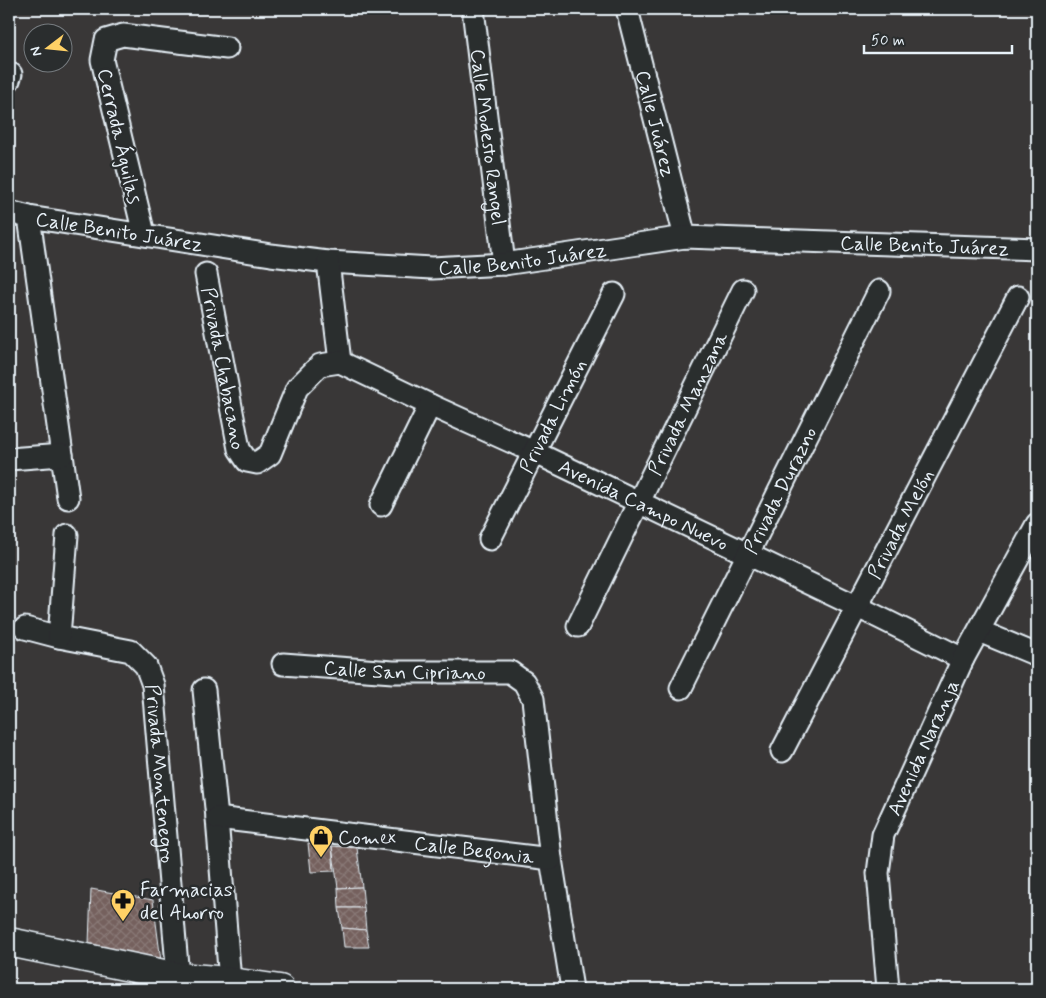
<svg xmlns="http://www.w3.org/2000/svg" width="1046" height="998" viewBox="0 0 1046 998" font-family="Mynerve,sans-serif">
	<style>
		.building { fill: url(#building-cross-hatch); stroke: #e8f1f8 }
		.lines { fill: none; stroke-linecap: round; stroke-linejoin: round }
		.minor-casing { stroke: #e8f1f8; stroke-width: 25 }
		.secondary-casing { stroke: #e8f1f8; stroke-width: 31 }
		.minor { stroke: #2a2d2e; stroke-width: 21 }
		.secondary { stroke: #2a2d2e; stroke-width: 28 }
		.labels { text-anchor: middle; stroke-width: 5; stroke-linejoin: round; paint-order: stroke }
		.street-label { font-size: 20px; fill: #e8f1f8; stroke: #2a2d2e }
		.poi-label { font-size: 20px; fill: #e8f1f8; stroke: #2a2d2e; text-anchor: start }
	</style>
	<defs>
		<pattern id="building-cross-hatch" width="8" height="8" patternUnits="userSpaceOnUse" patternTransform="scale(1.25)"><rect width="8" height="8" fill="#74615d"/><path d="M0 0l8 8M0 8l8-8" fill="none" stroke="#887875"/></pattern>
	</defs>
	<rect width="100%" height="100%" fill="#393737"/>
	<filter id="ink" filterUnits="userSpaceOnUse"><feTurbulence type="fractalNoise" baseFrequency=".02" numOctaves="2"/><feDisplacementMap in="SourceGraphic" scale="10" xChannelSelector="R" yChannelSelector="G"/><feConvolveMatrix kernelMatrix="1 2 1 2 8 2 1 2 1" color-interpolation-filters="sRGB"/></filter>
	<g filter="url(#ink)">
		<g class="building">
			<polygon points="308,843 332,846 334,871 311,872"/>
			<polygon points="332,846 357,848 362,887 338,888"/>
			<polygon points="362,887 364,908 339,908 338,888"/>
			<polygon points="91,889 153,900 161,961 89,944"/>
			<polygon points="339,908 364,908 366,930 342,928"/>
			<polygon points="342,928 366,930 369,947 344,947"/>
		</g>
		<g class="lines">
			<defs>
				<g id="minor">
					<path id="s1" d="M473 9 504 264"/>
					<path id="s2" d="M627 9 685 237"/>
					<polyline points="9,80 11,74"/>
					<path id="s3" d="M9 212 29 217 271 255 328 262 432 268 504 264 685 237 1037 249"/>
					<polyline points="29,217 68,498"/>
					<polyline points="144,234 102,60 106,40 123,35 227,48"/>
					<polyline points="328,262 340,362"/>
					<path id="s4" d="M206 274 239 449 247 461 257 463 270 454 297 388 320 365 340 362 430 405 534 452 858 607 963 659"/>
					<polyline points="9,459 62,455"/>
					<polyline points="381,505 430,405"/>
					<path id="s5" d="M490 539 614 294"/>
					<path id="s6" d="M578 626 743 290"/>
					<path id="s7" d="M25 628 59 637 131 651 146 666 153 685 178 977"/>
					<polyline points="979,631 1037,655"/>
					<polyline points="59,637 67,535"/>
					<path id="s8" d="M283 664 393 672H510L524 682 533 699 551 859 572 989"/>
					<path id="s9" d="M681 688 879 291"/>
					<polyline points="204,690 217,818 230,982"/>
					<path id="s10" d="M782 751 1018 297"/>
					<path id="s11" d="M217 818 551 859"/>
					<path id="s12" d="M888 989 878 873 883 835 963 659 1037 524"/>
				</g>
				<polyline id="secondary" points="9,942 178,977 216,980 280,989"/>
			</defs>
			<use href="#minor" class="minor-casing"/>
			<use href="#secondary" class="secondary-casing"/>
			<use href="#minor" class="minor"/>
			<use href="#secondary" class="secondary"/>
		</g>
	</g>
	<defs>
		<symbol id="shop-pin" viewBox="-11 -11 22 30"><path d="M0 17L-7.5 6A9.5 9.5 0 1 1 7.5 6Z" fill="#ffd166" stroke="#2a2d2e"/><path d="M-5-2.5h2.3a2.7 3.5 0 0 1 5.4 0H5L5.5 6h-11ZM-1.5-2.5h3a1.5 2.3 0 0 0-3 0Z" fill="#111"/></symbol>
		<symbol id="pharmacy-pin" viewBox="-11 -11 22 30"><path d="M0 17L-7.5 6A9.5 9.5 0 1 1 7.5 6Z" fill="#ffd166" stroke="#2a2d2e"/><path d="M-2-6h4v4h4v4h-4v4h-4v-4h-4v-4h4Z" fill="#111"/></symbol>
	</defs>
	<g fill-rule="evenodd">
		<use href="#shop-pin" x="307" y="823" width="28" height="38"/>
		<use href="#pharmacy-pin" x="109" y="887" width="28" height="38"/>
	</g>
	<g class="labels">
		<g class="street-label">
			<text dy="7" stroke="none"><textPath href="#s2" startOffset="118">Calle Juárez</textPath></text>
			<text transform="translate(120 136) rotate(77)" y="7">Cerrada Águilas</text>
			<text dy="7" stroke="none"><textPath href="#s1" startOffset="129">Calle Modesto Rangel</textPath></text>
			<text dy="7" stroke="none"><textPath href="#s3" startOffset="112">Calle Benito Juárez</textPath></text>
			<text dy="7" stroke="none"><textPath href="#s3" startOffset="922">Calle Benito Juárez</textPath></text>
			<text dy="7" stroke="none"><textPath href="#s3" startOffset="518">Calle Benito Juárez</textPath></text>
			<text dy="7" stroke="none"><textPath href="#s4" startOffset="96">Privada Chabacano</textPath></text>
			<text dy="7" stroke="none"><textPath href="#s6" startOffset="248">Privada Manzana</textPath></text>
			<text dy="7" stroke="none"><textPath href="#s5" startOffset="138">Privada Limón</textPath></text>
			<text dy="7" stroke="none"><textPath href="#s9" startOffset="221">Privada Durazno</textPath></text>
			<text dy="7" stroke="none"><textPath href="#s4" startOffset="678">Avenida Campo Nuevo</textPath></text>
			<text dy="7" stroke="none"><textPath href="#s10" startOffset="256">Privada Melón</textPath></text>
			<text dy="7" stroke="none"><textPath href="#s8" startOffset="122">Calle San Cipriano</textPath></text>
			<text dy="7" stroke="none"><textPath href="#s12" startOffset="251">Avenida Naranja</textPath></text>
			<text dy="7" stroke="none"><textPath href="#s7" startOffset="239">Privada Montenegro</textPath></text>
			<text dy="7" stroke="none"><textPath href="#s11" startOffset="259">Calle Begonia</textPath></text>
		</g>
		<g class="poi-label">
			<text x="338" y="844">Comex</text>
			<text x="140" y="896">Farmacias<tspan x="140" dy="23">del Ahorro</tspan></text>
		</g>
	</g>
	<rect width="1046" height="998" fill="none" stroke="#2a2d2e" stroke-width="30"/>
	<rect x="15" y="15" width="1016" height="968" fill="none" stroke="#e8f1f8" stroke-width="2" filter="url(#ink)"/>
	<g transform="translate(48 48) rotate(254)"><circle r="24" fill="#2a2d2e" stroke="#767b7f"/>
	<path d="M0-4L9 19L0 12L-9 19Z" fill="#ffd166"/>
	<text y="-8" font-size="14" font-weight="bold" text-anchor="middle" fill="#e8f1f8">N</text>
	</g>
	<path d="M864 45v8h148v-8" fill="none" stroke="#e8f1f8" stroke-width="2.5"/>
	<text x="871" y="45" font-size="15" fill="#e8f1f8" stroke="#2a2d2e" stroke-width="4" paint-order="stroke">50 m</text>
</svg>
